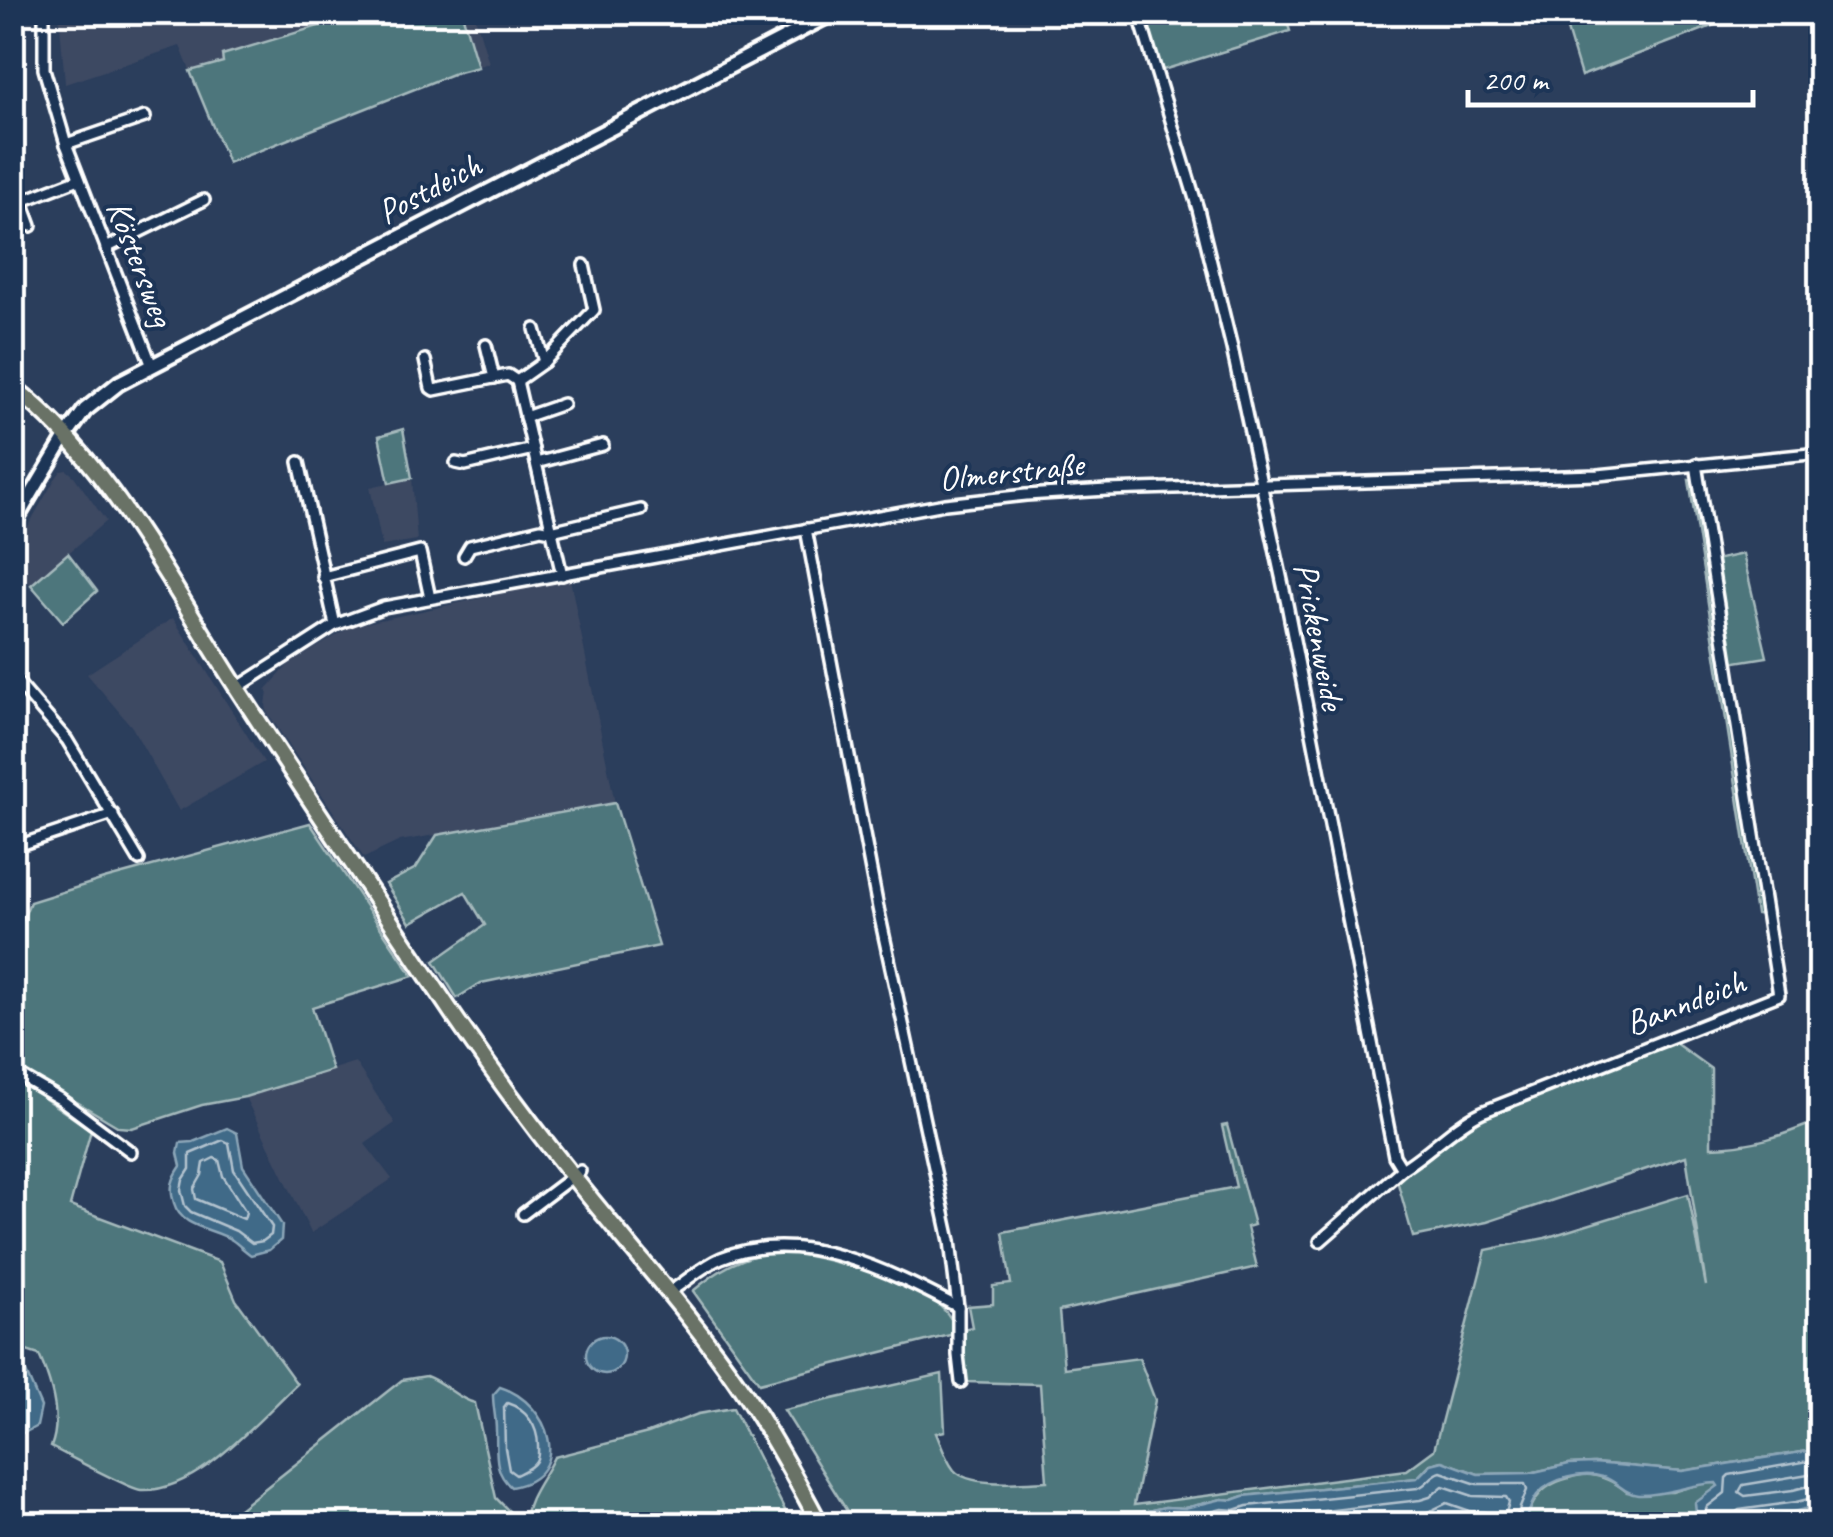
<svg xmlns="http://www.w3.org/2000/svg" width="1833" height="1537" viewBox="0 0 1833 1537" font-family="Caveat,sans-serif">
	<style>
		.built { fill: #3c4862 }
		.green { fill: #4d767b; stroke: #a6babd; stroke-width: 2.5 }
		.water { fill: #406a88; stroke: #8ca6b8; stroke-width: 2.5 }
		.lines { fill: none; stroke-linecap: round; stroke-linejoin: round }
		.shore { stroke: #b3c3cf; stroke-width: 2.5 }
		.stream { stroke: #8ca6b8; stroke-width: 2.5 }
		.minor-casing { stroke: #fff; stroke-width: 16 }
		.tertiary-casing { stroke: #fff; stroke-width: 19 }
		.secondary-casing { stroke: #fff; stroke-width: 20 }
		.primary-casing { stroke: #fff; stroke-width: 21 }
		.minor { stroke: #1d3557; stroke-width: 9 }
		.tertiary { stroke: #1d3557; stroke-width: 11 }
		.secondary { stroke: #1d3557; stroke-width: 12 }
		.primary { stroke: #697266; stroke-width: 14 }
		.labels { text-anchor: middle; stroke-width: 8; stroke-linejoin: round; paint-order: stroke }
		.street-label { font-size: 35px; fill: #fff; stroke: #1d3557 }
	</style>
	<rect width="100%" height="100%" fill="#2b3e5c"/>
	<filter id="ink" filterUnits="userSpaceOnUse"><feTurbulence type="fractalNoise" baseFrequency=".01" numOctaves="2"/><feDisplacementMap in="SourceGraphic" scale="20" xChannelSelector="R" yChannelSelector="G"/><feConvolveMatrix kernelMatrix="1 2 1 2 8 2 1 2 1" color-interpolation-filters="sRGB"/></filter>
	<g filter="url(#ink)">
		<g class="built">
			<polygon points="59,13 474,13 489,63 455,73 228,163 180,46 65,84"/>
			<polygon points="403,429 412,478 417,540 382,546 370,487 388,483 379,436"/>
			<polygon points="67,470 74,476 106,521 31,585 13,565 13,552 55,479 61,471"/>
			<polygon points="570,579 615,803 555,815 400,841 364,858 267,712 266,705 268,691 266,690 289,664 352,626"/>
			<polygon points="173,618 264,762 179,811 132,727 87,674"/>
			<polygon points="355,1062 395,1123 365,1144 392,1179 311,1233 245,1097"/>
		</g>
		<g class="green">
			<polygon points="365,12 462,13 478,67 455,73 228,163 190,71 223,62 222,55"/>
			<polygon points="1201,12 1284,13 1290,31 1160,71 1142,13 1185,13 1187,17"/>
			<polygon points="1562,13 1562,12 1746,13 1581,76"/>
			<polygon points="403,429 412,478 389,483 379,436"/>
			<polygon points="1689,480 1695,481 1763,915 1756,914"/>
			<polygon points="68,553 97,591 63,622 31,585"/>
			<polygon points="1743,554 1767,657 1736,662 1731,659 1715,560"/>
			<polygon points="615,803 659,946 481,983 457,998 434,961 485,925 465,892 410,923 386,884 416,868 437,835"/>
			<polygon points="310,823 413,976 312,1007 332,1070 245,1097 202,1105 132,1128 119,1127 55,1089 13,1067 12,928 19,928 30,902 104,879"/>
			<path d="M1668 1042 1675 1043 1711 1069V1147C1753 1146 1782 1136 1820 1120V1449L1682 1471 1594 1463 1569 1464 1530 1473 1478 1474 1442 1461 1430 1464 1417 1478 1244 1496 1233 1500 1222 1499 1185 1508 1165 1507 1143 1512 1054 1524H855L784 1410 942 1374 945 1431 936 1433C941 1445 946 1460 954 1470 970 1488 1024 1482 1047 1481L1040 1384 967 1382 963 1358V1329L972 1327 968 1306 993 1304V1286L1011 1284 1003 1232 1236 1187 1222 1126 1227 1125 1254 1225 1247 1227 1257 1267 1059 1311 1064 1368 1139 1358 1155 1400 1134 1505 1407 1470 1434 1450 1486 1250 1545 1238 1688 1194 1706 1286 1686 1156 1487 1222 1413 1237 1397 1180 1475 1118Z"/>
			<path d="M13 1081 29 1088 91 1130 70 1206 220 1262 236 1300 297 1384C258 1420 197 1493 141 1490 129 1489 67 1455 51 1447 62 1419 51 1382 39 1355L18 1348 13 1351Z"/>
			<path d="M776 1251C817 1255 930 1281 951 1319 953 1324 953 1328 954 1334L759 1383 693 1291C719 1269 742 1256 776 1251Z"/>
			<path d="M426 1376C444 1382 457 1399 475 1403L496 1498 514 1516 518 1524H215L224 1521 402 1380Z"/>
			<path d="M733 1408 792 1524H525C525 1498 543 1480 554 1457L648 1433 698 1414Z"/>
			<path d="M1587 1474C1604 1477 1614 1481 1627 1492H1672L1703 1483H1717L1718 1486 1696 1509V1512L1690 1515 1603 1522 1575 1520 1556 1524H1525C1535 1489 1551 1480 1587 1474Z"/>
			<path d="M1820 1504V1511C1783 1521 1744 1524 1706 1524L1799 1512Z"/>
		</g>
		<g class="water">
			<path d="M227 1128 237 1133 243 1166 282 1225 281 1240 269 1250 251 1255C245 1251 239 1245 232 1240 213 1228 181 1228 174 1203 169 1188 172 1179 181 1166L178 1153 180 1143 193 1142Z"/>
			<circle cx="605" cy="1355" r="19"/>
			<polygon points="12,1367 20,1367 25,1370 41,1407 37,1426 24,1433 13,1430"/>
			<path d="M500 1387C550 1402 575 1476 511 1487 493 1472 497 1451 496 1430 496 1418 493 1407 493 1395Z"/>
			<path d="M1820 1449V1504C1742 1532 1639 1525 1556 1524L1575 1520 1603 1522 1690 1515 1696 1512 1695 1503 1718 1486 1716 1483C1690 1484 1665 1496 1638 1495 1624 1494 1616 1480 1603 1477 1583 1471 1550 1478 1537 1495 1531 1503 1528 1515 1525 1524H1054L1143 1512 1165 1507 1185 1508 1222 1499 1233 1500 1244 1496 1417 1478 1431 1464 1443 1461 1478 1474 1530 1473 1569 1464 1594 1463 1682 1471Z"/>
		</g>
		<g class="lines">
			<g class="shore">
				<polygon points="223,1140 229,1143 234,1170 272,1227 271,1235 263,1241 252,1243 236,1231 191,1212 185,1206 181,1190 183,1180 190,1169 190,1154"/>
				<polygon points="214,1158 219,1160 223,1176 246,1212 244,1219 196,1199 194,1189 202,1175 204,1163"/>
				<path d="M507 1403C526 1409 538 1426 538 1446 538 1452 539 1456 536 1461 532 1468 522 1472 516 1475L509 1470 505 1448 504 1407Z"/>
				<polyline points="1820,1472 1743,1485 1739,1492 1745,1496 1793,1490 1820,1483"/>
				<path d="M1122 1524 1166 1517 1187 1518 1222 1509 1235 1510 1247 1506 1418 1488C1428 1485 1431 1474 1441 1472L1477 1484H1525L1527 1490 1516 1518 1515 1524"/>
				<polyline points="1212,1524 1420,1500 1430,1497 1443,1486 1473,1496 1506,1497 1509,1502 1503,1524"/>
				<polyline points="1335,1524 1422,1515 1447,1503 1470,1511 1485,1512 1488,1516 1488,1524"/>
				<polyline points="1693,1524 1703,1519 1707,1507 1725,1493 1726,1478 1729,1475 1820,1459"/>
				<polyline points="1731,1524 1732,1516 1739,1510 1796,1502 1820,1496"/>
			</g>
			<path class="stream" d="M548 1524C563 1512 576 1507 589 1524"/>
			<defs>
				<g id="minor">
					<polyline points="44,12 44,69 66,144 152,366"/>
					<polyline points="1138,12 1198,209 1232,348 1287,604 1394,1156 1402,1169 1320,1241"/>
					<polyline points="66,144 145,117"/>
					<polyline points="31,226 22,201 79,179"/>
					<polyline points="106,248 204,200"/>
					<polyline points="535,329 544,362"/>
					<polyline points="486,345 494,378"/>
					<polyline points="425,360 431,388 434,390 508,375 517,381"/>
					<polyline points="525,417 563,404"/>
					<polyline points="299,462 335,625"/>
					<polyline points="456,463 465,465 533,449"/>
					<polyline points="536,463 603,445"/>
					<polyline points="806,529 878,908 950,1241 958,1307 958,1355 961,1382"/>
					<polyline points="464,556 470,546 541,529 551,531 641,510"/>
					<polyline points="562,575 517,381 544,362 594,310 584,265"/>
					<polyline points="323,577 420,552 430,598"/>
					<polyline points="12,676 67,740 139,860"/>
					<polyline points="237,688 335,625 384,607 945,504 1026,495 1107,490 1598,475 1820,453"/>
					<polyline points="26,843 113,814"/>
					<polyline points="12,1071 60,1099 131,1152"/>
					<path d="M1402 1169C1430 1152 1453 1126 1482 1112L1779 995 1696 464"/>
					<polyline points="523,1214 580,1171"/>
					<path d="M669 1292C686 1282 702 1266 721 1258 801 1226 887 1270 958 1307"/>
				</g>
				<polyline id="tertiary" points="12,527 66,436"/>
				<polyline id="secondary" points="66,436 85,410 119,383 835,12"/>
				<path id="primary" d="M12 386C108 459 172 588 237 688 308 798 381 907 454 1016 491 1070 530 1123 571 1174 627 1245 689 1312 740 1387 770 1431 795 1477 820 1524"/>
			</defs>
			<use href="#minor" class="minor-casing"/>
			<use href="#tertiary" class="tertiary-casing"/>
			<use href="#secondary" class="secondary-casing"/>
			<use href="#primary" class="primary-casing"/>
			<use href="#minor" class="minor"/>
			<use href="#tertiary" class="tertiary"/>
			<use href="#secondary" class="secondary"/>
			<use href="#primary" class="primary"/>
		</g>
	</g>
	<g class="labels">
		<g class="street-label">
			<text transform="translate(429 188) rotate(-28)" y="12">Postdeich</text>
			<text transform="translate(141 263) rotate(69)" y="12">Köstersweg</text>
			<text transform="translate(1011 471) rotate(-6)" y="12">Olmerstraße</text>
			<text transform="translate(1320 636) rotate(79)" y="12">Prickenweide</text>
			<text transform="translate(1685 1002) rotate(-21)" y="12">Banndeich</text>
		</g>
	</g>
	<rect width="1833" height="1537" fill="none" stroke="#1d3557" stroke-width="50"/>
	<rect x="25" y="25" width="1783" height="1487" fill="none" stroke="#fff" stroke-width="4" filter="url(#ink)"/>
	<path d="M1468 90v15h285v-15" fill="none" stroke="#ffffff" stroke-width="5"/>
	<text x="1483" y="90" font-size="30" fill="#ffffff" stroke="#1d3557" stroke-width="8" paint-order="stroke">200 m</text>
</svg>
